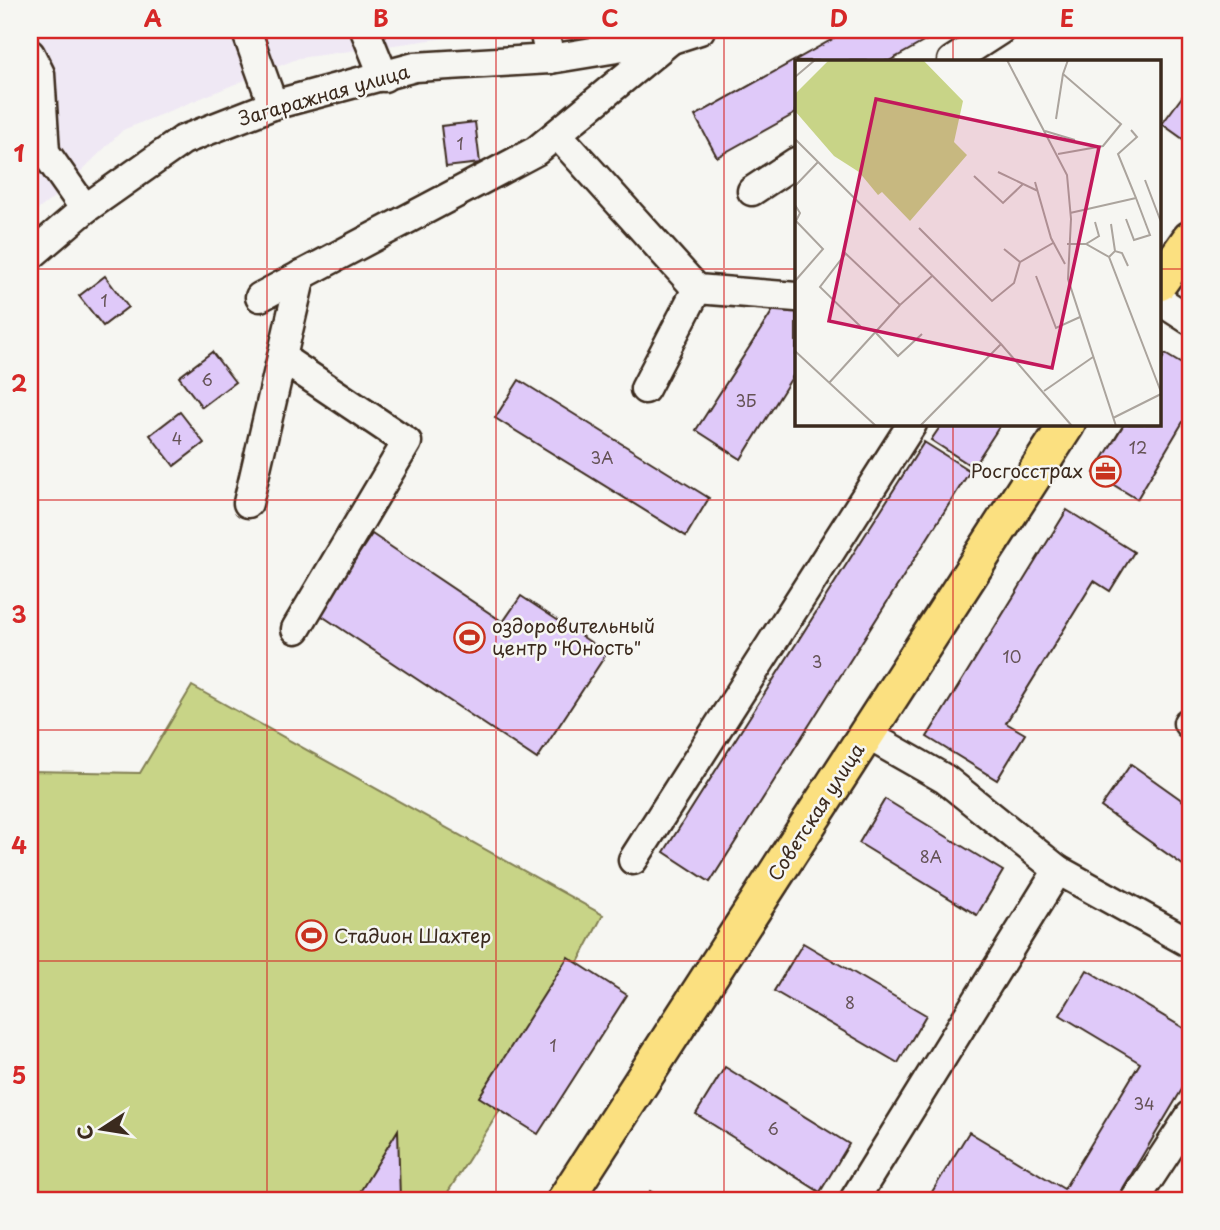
<svg xmlns="http://www.w3.org/2000/svg" width="1220" height="1230" viewBox="0 0 1220 1230" font-family="'Playpen Sans',sans-serif">
	<style>
		.built { fill: #efe8f4 }
		.green { fill: #c8d487; stroke: #827f52; stroke-width: 2 }
		.building { fill: #dfc9f9; stroke: #3b2a1e; stroke-width: 2 }
		.lines { fill: none; stroke-linecap: round; stroke-linejoin: round }
		.minor-casing { stroke: #3b2a1e; stroke-width: 33 }
		.major-casing { stroke: #3b2a1e; stroke-width: 40 }
		.minor { stroke: #f6f6f2; stroke-width: 28 }
		.major { stroke: #fbe080; stroke-width: 35 }
		.grid { fill: none; stroke: #d62828; stroke-width: 2; stroke-opacity: 0.55 }
		.labels { text-anchor: middle; stroke-width: 5; stroke-linejoin: round; paint-order: stroke }
		.number-label { font-size: 16px; fill: #645255 }
		.street-label { font-size: 19px; fill: #3b2a1e; stroke: #f6f6f2 }
		.poi-label { font-size: 19px; fill: #3b2a1e; stroke: #f6f6f2; text-anchor: start }
		.inset-road { fill: none; stroke: #aba49d; stroke-width: 2 }
		.view { fill: #c2185b; fill-opacity: 0.15; stroke: #c2185b; stroke-width: 3.5 }
		.inset-edge { fill: none; stroke: #3b2a1e; stroke-width: 3.5 }
		.neatline { fill: none; stroke: #d62828; stroke-width: 2.5 }
		.grid-label { font-size: 23px; text-anchor: middle; font-weight: bold; fill: #d62828 }
	</style>
	<rect width="100%" height="100%" fill="#f6f6f2"/>
	<filter id="ink" filterUnits="userSpaceOnUse"><feTurbulence type="fractalNoise" baseFrequency=".0143" numOctaves="2"/><feDisplacementMap in="SourceGraphic" scale="14" xChannelSelector="R" yChannelSelector="G"/><feConvolveMatrix kernelMatrix="1 2 1 2 8 2 1 2 1" color-interpolation-filters="sRGB"/></filter>
	<g filter="url(#ink)">
		<polygon class="built" points="30,30 504,30 299,58 123,130 58,194 30,216"/>
		<polygon class="green" points="192,686 603,915 500,1110 446,1195 436,1200 30,1200 30,771 140,773"/>
		<g class="building">
			<polygon points="849,30 945,30 889,61 796,61 796,113 717,157 695,116"/>
			<polygon points="1190,86 1190,144 1162,124"/>
			<polygon points="475,122 480,163 446,167 441,126"/>
			<polygon points="105,276 128,307 103,326 79,296"/>
			<polygon points="779,301 796,312 796,371 741,459 696,430"/>
			<polygon points="212,352 235,382 202,407 179,377"/>
			<polygon points="1165,354 1190,369 1190,410 1137,499 1094,473 1124,424 1159,424 1159,365"/>
			<polygon points="519,380 709,498 686,536 495,418"/>
			<polygon points="180,412 204,443 174,466 150,435"/>
			<polygon points="942,424 1001,424 973,467 931,440"/>
			<polygon points="924,442 970,471 710,882 664,852"/>
			<polygon points="1067,510 1134,552 1110,591 1094,581 1006,723 1025,734 997,780 927,737"/>
			<polygon points="372,534 503,622 521,596 607,653 537,759 319,614"/>
			<polygon points="1131,764 1190,806 1190,870 1101,807"/>
			<polygon points="885,799 1003,871 977,915 859,843"/>
			<polygon points="803,943 926,1015 898,1063 774,991"/>
			<polygon points="568,957 627,995 538,1134 479,1097"/>
			<polygon points="1087,970 1190,1032 1190,1076 1116,1200 927,1200 969,1132 1064,1189 1140,1063 1060,1015"/>
			<polygon points="725,1067 849,1144 820,1192 696,1114"/>
			<polygon points="398,1130 400,1200 355,1200"/>
			<polygon points="650,1191 665,1200 644,1200"/>
		</g>
		<g class="lines">
			<defs>
				<g id="minor">
					<polyline points="246,30 273,105"/>
					<polyline points="365,30 384,77"/>
					<polyline points="544,30 550,59"/>
					<polyline points="30,54 40,74 45,152 85,209"/>
					<polyline points="952,61 1000,30"/>
					<polyline points="557,134 697,289 645,389"/>
					<polyline points="752,191 796,162"/>
					<polyline points="30,256 85,209 183,140 273,105 415,67 550,59 672,39 700,30"/>
					<polyline points="697,289 796,297"/>
					<polyline points="260,297 536,151 669,41"/>
					<polyline points="1159,300 1190,320"/>
					<polyline points="282,358 407,442 296,629"/>
					<polyline points="248,503 301,275"/>
					<polyline points="1188,723 1190,725"/>
					<polyline points="633,860 912,424"/>
					<polyline points="1058,870 1190,943"/>
					<polyline points="854,1200 1058,870 945,779 866,734"/>
					<polyline points="1135,1200 1190,1116"/>
				</g>
				<g id="major">
					<polyline points="1159,283 1190,239"/>
					<polyline points="565,1200 1067,424"/>
				</g>
			</defs>
			<use href="#minor" class="minor-casing"/>
			<use href="#major" class="major-casing"/>
			<use href="#minor" class="minor"/>
			<use href="#major" class="major"/>
		</g>
	</g>
	<path class="grid" d="M267 30V1200M496 30V1200M724 30V1200M953 30V61M30 269H796M1159 269H1190M953 424V1200M30 500H1190M30 730H1190M30 961H1190"/>
	<defs>
		<symbol id="office-ring" viewBox="-11 -11 22 22"><circle r="9.5" fill="#f6f6f2" stroke="#c8321e" stroke-width="1.5"/><path d="M-6-3h4V-5.5h4V-3h4V5H-6ZM-1-4.5V-3h2v-1.5ZM-6 0V1H6V0Z" fill="#c8321e"/></symbol>
		<symbol id="stadium-ring" viewBox="-11 -11 22 22"><circle r="9.5" fill="#f6f6f2" stroke="#c8321e" stroke-width="1.5"/><path d="M0-5a6.5 5 0 1 0 0 10a6.5 5 0 1 0 0-10ZM-3.5-1.8h7v3.6h-7Z" fill="#c8321e"/></symbol>
	</defs>
	<g fill-rule="evenodd">
		<use href="#office-ring" x="1088" y="454" width="35" height="35"/>
		<use href="#stadium-ring" x="452" y="620" width="35" height="35"/>
		<use href="#stadium-ring" x="294" y="918" width="35" height="35"/>
	</g>
	<g class="labels">
		<g class="number-label">
			<text x="460" y="150">1</text>
			<text x="104" y="307">1</text>
			<text x="207" y="386">6</text>
			<text x="746" y="407">3Б</text>
			<text x="177" y="445">4</text>
			<text x="1138" y="454">12</text>
			<text x="602" y="464">3А</text>
			<text x="1012" y="663">10</text>
			<text x="817" y="668">3</text>
			<text x="931" y="863">8А</text>
			<text x="850" y="1009">8</text>
			<text x="553" y="1052">1</text>
			<text x="1144" y="1110">34</text>
			<text x="773" y="1135">6</text>
		</g>
		<g class="street-label">
			<text transform="translate(324 95) rotate(-16)" y="7">Загаражная улица</text>
			<text transform="translate(816 812) rotate(-57)" y="7">Советская улица</text>
		</g>
		<g class="poi-label">
			<text x="1083" y="478" text-anchor="end">Росгосстрах</text>
			<text x="492" y="633">оздоровительный<tspan x="492" dy="22">центр "Юность"</tspan></text>
			<text x="334" y="943">Стадион Шахтер</text>
		</g>
	</g>
	<g transform="translate(795 60)">
		<rect width="366" height="366" fill="#f6f6f2"/>
		<path d="M34 0H128L168 41 159 82 172 95 115 161 87 132 83 135 64 112 39 96 0 51V34Z" fill="#c8d487"/>
		<path class="inset-road" d="M212 0 272 115 276 159 273 219 321 366M0 17 20 0M261 59 268 14M250 71 280 80M0 79 206 284 277 366M263 94 308 86 326 64 268 14 273 0M203 112 243 131M179 116 208 143 228 124M350 120 366 162M240 122 256 178 270 204M0 126 23 102M0 145 5 153 1 161 28 189 0 221M275 153 341 138 323 94 342 77 336 70M331 159 339 180 355 175 341 138M316 164 320 191M124 168 197 241 219 223 225 202M272 184H291L314 197 366 332M291 184 304 176 300 162M209 189 225 202 258 183M49 192 105 245 137 216M51 193 25 227 66 267M314 197 320 191 327 193 333 206M241 216 261 268 285 257M81 273 103 296 127 274M0 291 81 366M34 323 105 245M249 331 298 297M318 358 366 334M125 366 206 284"/>
		<path class="view" d="M81 39 304 87 257 308 34 261Z"/>
		<rect width="366" height="366" class="inset-edge"/>
	</g>
	<rect width="1220" height="1230" fill="none" stroke="#f6f6f2" stroke-width="77"/>
	<g transform="translate(102 1129) rotate(258)" stroke="#f6f6f2" stroke-width="5" paint-order="stroke">
	<path d="M0-5L12 26L0 18L-12 26Z" fill="#3b2a1e"/>
	<text y="-10" font-size="19" font-weight="bold" text-anchor="middle" fill="#3b2a1e">С</text>
	</g>
	<rect x="38" y="38" width="1144" height="1154" class="neatline"/>
	<g class="grid-label">
		<text x="153" y="27">A</text>
		<text x="381" y="27">B</text>
		<text x="610" y="27">C</text>
		<text x="839" y="27">D</text>
		<text x="1067" y="27">E</text>
		<text x="19" y="162">1</text>
		<text x="19" y="392">2</text>
		<text x="19" y="623">3</text>
		<text x="19" y="854">4</text>
		<text x="19" y="1084">5</text>
	</g>
</svg>
